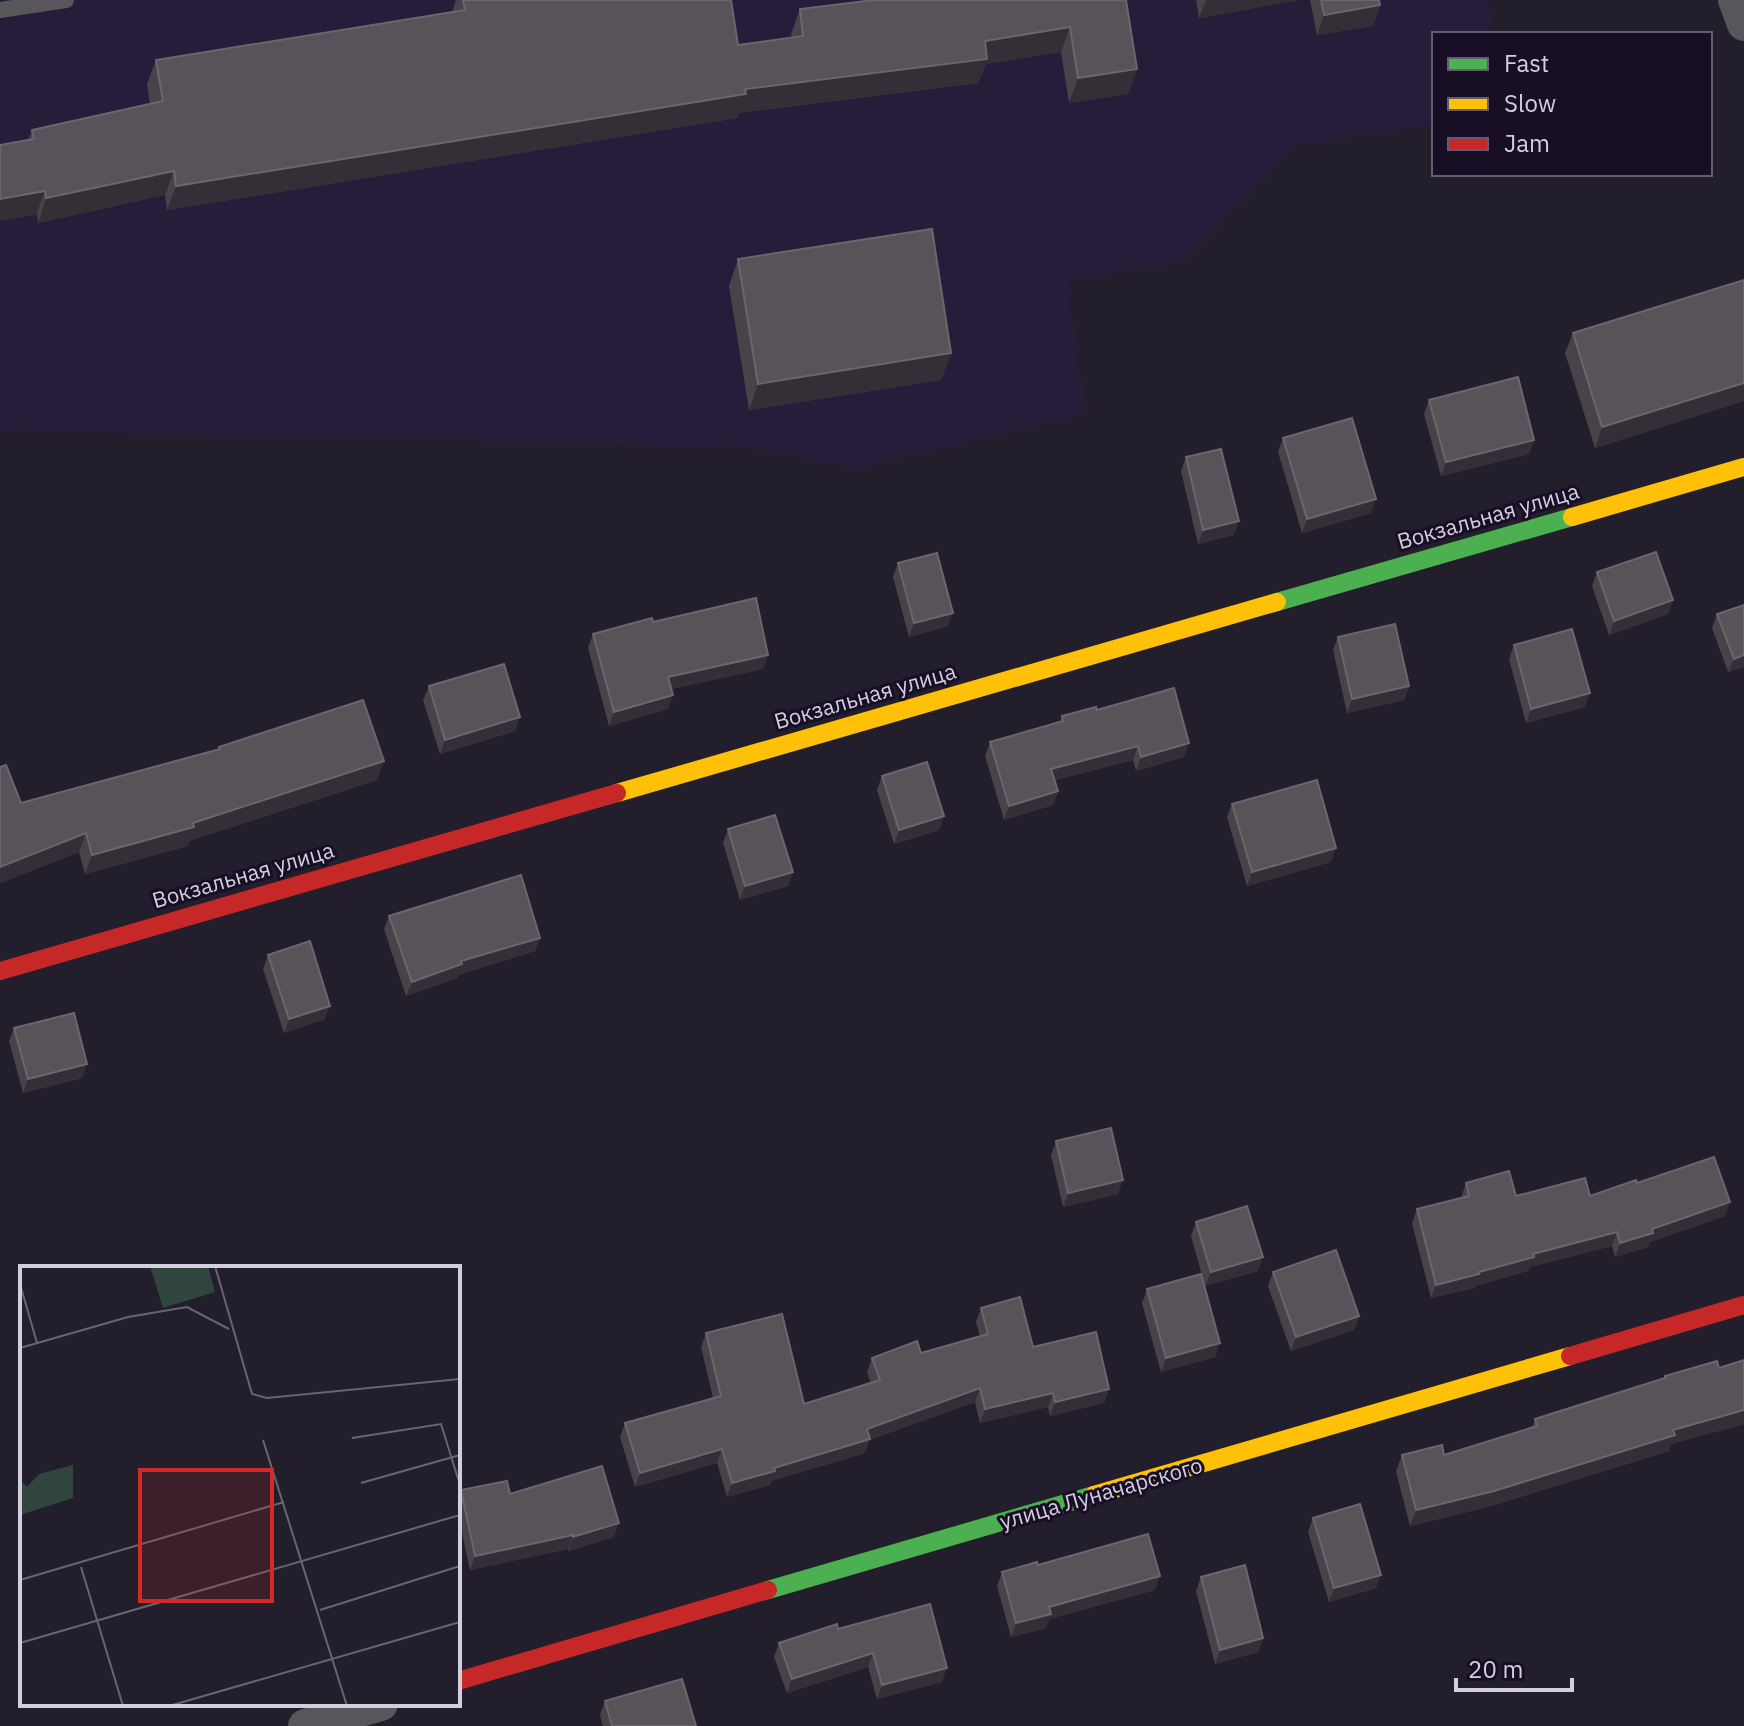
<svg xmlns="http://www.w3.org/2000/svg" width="1744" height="1726" viewBox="0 0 1744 1726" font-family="'IBM Plex Sans',sans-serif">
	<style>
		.built { fill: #271c39 }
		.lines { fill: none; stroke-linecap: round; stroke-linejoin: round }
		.lane { stroke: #58565b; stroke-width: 16 }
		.street { stroke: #58565b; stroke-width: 34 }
		.fast { stroke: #4caf50; stroke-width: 18 }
		.slow { stroke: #ffc107; stroke-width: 18 }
		.jam { stroke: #c62828; stroke-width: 18 }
		.wall { fill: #4a4249 }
		.shaded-wall { fill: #342e36 }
		.building { fill: #595259; stroke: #6c656e; stroke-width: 2 }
		.labels { text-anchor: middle; stroke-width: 6; stroke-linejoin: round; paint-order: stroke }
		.street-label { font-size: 22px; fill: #d3cedf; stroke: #180f27 }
		.inset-road { fill: none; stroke: #696473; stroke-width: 2 }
		.view { fill: #d62828; fill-opacity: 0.15; stroke: #d62828; stroke-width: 4 }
		.inset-edge { fill: none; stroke: #d3cedf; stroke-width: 4 }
	</style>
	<rect width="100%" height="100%" fill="#231e2b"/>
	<polygon class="built" points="0,0 1488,0 1492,34 1434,34 1433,123 1297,145 1182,262 1067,280 1086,414 855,468 746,447 0,430"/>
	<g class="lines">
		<polyline class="lane" points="0,10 66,0"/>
		<g class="street">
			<polyline points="1735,0 1744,24"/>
			<polyline points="305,1726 381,1704"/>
		</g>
		<g class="fast">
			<polyline points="1277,602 1572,517"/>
			<polyline points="768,1590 1094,1495"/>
		</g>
		<g class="slow">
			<polyline points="1572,517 1744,467"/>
			<polyline points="617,793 1277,602"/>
			<polyline points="1094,1495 1570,1356"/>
		</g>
		<g class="jam">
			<polyline points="0,971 617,793"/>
			<polyline points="1570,1356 1744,1305"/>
			<polyline points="458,1681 768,1590"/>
		</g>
	</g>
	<g class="wall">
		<polygon points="456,0 731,0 738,45 792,38 791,34 800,9 1126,0 1137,69 1128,94 1069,103 1061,52 986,64 978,83 739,113 737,118 167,210 165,195 38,223 28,140 32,130 150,104 147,84 156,60 452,12"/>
		<polygon points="1196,0 1298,0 1199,18"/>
		<polygon points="1310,0 1379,0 1380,5 1373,26 1317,35"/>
		<polygon points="738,259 951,353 941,380 749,410 729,286"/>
		<polygon points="1744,280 1744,401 1595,448 1565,353 1573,333"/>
		<polygon points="1429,400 1534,440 1529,454 1441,476 1424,414"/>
		<polygon points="1283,438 1371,513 1302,533 1278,452"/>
		<polygon points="1186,457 1234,535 1198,544 1181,471"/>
		<polygon points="898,563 948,626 909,637 893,577"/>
		<polygon points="1597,572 1673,600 1668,614 1609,635 1592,586"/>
		<polygon points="1717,614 1744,667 1728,672 1712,628"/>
		<polygon points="653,622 768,655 763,669 671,689 668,709 609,726 588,648 593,634"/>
		<polygon points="1338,637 1409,686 1404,700 1347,713 1333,650"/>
		<polygon points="1514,645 1585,707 1526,723 1509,659"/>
		<polygon points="429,686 520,717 515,731 440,754 423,700"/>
		<polygon points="1097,710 1184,757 1136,771 1133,760 1055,780 1058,791 1053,805 1004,820 985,756 990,742 1060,722 1062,716"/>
		<polygon points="219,747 384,761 377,780 189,841 188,846 85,874 79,852 0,883 0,767 21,803 218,750"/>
		<polygon points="882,776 944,816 939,830 894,844 877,790"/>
		<polygon points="1232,804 1331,862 1247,886 1227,817"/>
		<polygon points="728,829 793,872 788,886 740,900 723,843"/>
		<polygon points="389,916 540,938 535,951 458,975 457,978 406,996 384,929"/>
		<polygon points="268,955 325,1019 284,1033 263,969"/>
		<polygon points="14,1028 82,1078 23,1093 9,1041"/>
		<polygon points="1056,1141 1118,1194 1063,1207 1051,1155"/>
		<polygon points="1466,1183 1516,1196 1590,1196 1637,1183 1725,1216 1650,1242 1648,1247 1615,1257 1612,1246 1530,1267 1528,1271 1475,1286 1474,1288 1431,1298 1412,1223 1417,1209 1461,1198"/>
		<polygon points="1196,1222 1258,1271 1205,1286 1191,1236"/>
		<polygon points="1273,1272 1359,1316 1354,1330 1291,1351 1268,1286"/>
		<polygon points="1147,1289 1215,1357 1161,1372 1142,1303"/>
		<polygon points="981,1308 1033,1347 1109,1389 1104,1403 1050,1416 1048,1407 980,1423 975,1402 869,1440 865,1453 771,1481 770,1485 727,1497 717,1463 635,1487 620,1437 625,1423 713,1398 701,1347 706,1333 804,1404 871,1383 867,1372 872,1358 921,1353 980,1337 976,1322"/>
		<polygon points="1744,1360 1744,1424 1671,1444 1669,1451 1488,1507 1410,1526 1396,1471 1402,1455 1444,1455 1532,1428 1535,1419 1664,1378 1665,1376 1719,1368"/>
		<polygon points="461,1490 614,1537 568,1551 568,1549 470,1570 458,1514 458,1499"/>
		<polygon points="1313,1518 1376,1588 1329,1602 1308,1532"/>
		<polygon points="1038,1565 1155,1590 1049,1619 1046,1628 1011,1637 997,1586 1002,1572"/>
		<polygon points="1201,1577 1263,1638 1258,1652 1215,1664 1196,1591"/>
		<polygon points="838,1629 942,1682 877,1699 868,1667 787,1693 774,1657 779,1643"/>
		<polygon points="605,1701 696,1726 603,1726 600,1715"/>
	</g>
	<g class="shaded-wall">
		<polygon points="1206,0 1298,0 1199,18"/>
		<polygon points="1380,5 1373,26 1317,35 1324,15"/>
		<polygon points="1070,27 1061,52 986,64 978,83 739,113 737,118 167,210 176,186 745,89 985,41"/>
		<polygon points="1137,69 1128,94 1069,103 1078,78"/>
		<polygon points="174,171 165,195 38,223 46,198"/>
		<polygon points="45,191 36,215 0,221 0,199"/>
		<polygon points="951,353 941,380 749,410 758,384"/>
		<polygon points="1744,383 1744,401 1595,448 1602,427"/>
		<polygon points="1534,440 1529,454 1441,476 1446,462"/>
		<polygon points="1376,499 1371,513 1302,533 1307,519"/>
		<polygon points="1239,521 1234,535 1198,544 1203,530"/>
		<polygon points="1673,600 1668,614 1609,635 1614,621"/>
		<polygon points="953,613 948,626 909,637 914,623"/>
		<polygon points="768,655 763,669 663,691 668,677"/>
		<polygon points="1744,655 1744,667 1728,672 1734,659"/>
		<polygon points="1409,686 1404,700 1347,713 1352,699"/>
		<polygon points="1590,693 1585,707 1526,723 1531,709"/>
		<polygon points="673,695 668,709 609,726 614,712"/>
		<polygon points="520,717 515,731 440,754 445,740"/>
		<polygon points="1189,743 1184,757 1136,771 1141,757"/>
		<polygon points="1138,746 1133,760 1046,783 1051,769"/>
		<polygon points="384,761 377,780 189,841 188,846 85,874 92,855"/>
		<polygon points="1058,791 1053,805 1004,820 1009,806"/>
		<polygon points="944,816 939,830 894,844 899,830"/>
		<polygon points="86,833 79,852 0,883 0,867"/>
		<polygon points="1336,848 1331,862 1247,886 1252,872"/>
		<polygon points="793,872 788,886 740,900 745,886"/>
		<polygon points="540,938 535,951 458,975 457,978 406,996 412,982 461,961"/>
		<polygon points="330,1006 325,1019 284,1033 289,1019"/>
		<polygon points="87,1064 82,1078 23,1093 28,1079"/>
		<polygon points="1123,1180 1118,1194 1063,1207 1068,1193"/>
		<polygon points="1730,1202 1725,1216 1650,1242 1648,1247 1615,1257 1620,1243 1652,1229"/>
		<polygon points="1617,1232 1612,1246 1530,1267 1528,1271 1475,1286 1474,1288 1431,1298 1436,1285 1479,1272 1533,1254"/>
		<polygon points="1263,1257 1258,1271 1205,1286 1211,1272"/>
		<polygon points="1359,1316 1354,1330 1291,1351 1296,1337"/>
		<polygon points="1220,1343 1215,1357 1161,1372 1166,1358"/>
		<polygon points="980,1388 975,1402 869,1440 865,1453 771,1481 770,1485 727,1497 732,1483 774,1468 867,1429"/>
		<polygon points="1109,1389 1104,1403 1050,1416 1055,1402"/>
		<polygon points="1053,1393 1048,1407 980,1423 985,1409"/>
		<polygon points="1744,1410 1744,1424 1671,1444 1669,1451 1488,1507 1410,1526 1416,1510 1673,1430"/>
		<polygon points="722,1449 717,1463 635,1487 640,1473"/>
		<polygon points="619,1523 614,1537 568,1551 573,1537"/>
		<polygon points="573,1535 568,1549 470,1570 475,1556"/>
		<polygon points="1381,1575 1376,1588 1329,1602 1334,1588"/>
		<polygon points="1160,1576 1155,1590 1049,1619 1046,1628 1011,1637 1016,1623 1049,1607"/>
		<polygon points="1263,1638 1258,1652 1215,1664 1220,1650"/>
		<polygon points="873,1653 868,1667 787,1693 792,1679"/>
		<polygon points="947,1668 942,1682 877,1699 882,1685"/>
	</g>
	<g class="building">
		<polygon points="463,0 731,0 738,45 803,36 800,9 874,0 1126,0 1137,69 1078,78 1070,27 985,41 987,59 745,89 746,94 176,186 174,171 46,198 45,191 0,199 0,145 34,139 32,130 163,101 156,60 465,10"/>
		<polygon points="1321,0 1379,0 1380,5 1324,15"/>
		<polygon points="932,229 951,353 758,384 738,259"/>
		<polygon points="1744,280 1744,383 1602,427 1573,333"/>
		<polygon points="1518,377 1534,440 1446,462 1429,400"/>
		<polygon points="1352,418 1376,499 1307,519 1283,438"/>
		<polygon points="1221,449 1239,521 1203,530 1186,457"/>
		<polygon points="1656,552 1673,600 1614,621 1597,572"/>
		<polygon points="937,553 953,613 914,623 898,563"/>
		<polygon points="756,598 768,655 668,677 673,695 614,712 593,634 652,618 653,622"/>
		<polygon points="1744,605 1744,655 1734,659 1717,614"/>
		<polygon points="1395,624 1409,686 1352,699 1338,637"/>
		<polygon points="1572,629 1590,693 1531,709 1514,645"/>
		<polygon points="504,664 520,717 445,740 429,686"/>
		<polygon points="1174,688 1189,743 1141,757 1138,746 1051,769 1058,791 1009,806 990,742 1063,721 1062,716 1096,707 1097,710"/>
		<polygon points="363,700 384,761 193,823 194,827 92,855 86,833 0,867 0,767 6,765 21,803 220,749 219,747"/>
		<polygon points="927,762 944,816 899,830 882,776"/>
		<polygon points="1317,780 1336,848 1252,872 1232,804"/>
		<polygon points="775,815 793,872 745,886 728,829"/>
		<polygon points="521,875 540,938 461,961 462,964 412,982 389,916"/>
		<polygon points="310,941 330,1006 289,1019 268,955"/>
		<polygon points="74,1013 87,1064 28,1079 14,1028"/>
		<polygon points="1111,1128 1123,1180 1068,1193 1056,1141"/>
		<polygon points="1714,1157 1730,1202 1652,1229 1653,1233 1620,1243 1617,1232 1533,1254 1534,1257 1479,1272 1479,1274 1436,1285 1417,1209 1469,1196 1466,1183 1509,1171 1516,1196 1585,1178 1590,1196 1636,1180 1637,1183"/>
		<polygon points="1247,1206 1263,1257 1211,1272 1196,1222"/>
		<polygon points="1336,1250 1359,1316 1296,1337 1273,1272"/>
		<polygon points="1201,1274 1220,1343 1166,1358 1147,1289"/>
		<polygon points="1020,1297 1033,1347 1096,1332 1109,1389 1055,1402 1053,1393 985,1409 980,1388 867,1429 870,1439 774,1468 775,1471 732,1483 722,1449 640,1473 625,1423 721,1396 706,1333 782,1314 804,1404 880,1380 872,1358 917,1341 921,1353 988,1334 981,1308"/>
		<polygon points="1744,1360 1744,1410 1673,1430 1675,1435 1494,1491 1416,1510 1402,1455 1442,1445 1444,1455 1537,1426 1535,1419 1665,1378 1665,1376 1717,1361 1719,1368"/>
		<polygon points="602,1466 619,1523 573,1537 573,1535 475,1556 461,1490 507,1481 510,1494"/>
		<polygon points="1360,1504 1381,1575 1334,1588 1313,1518"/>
		<polygon points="1148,1534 1160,1576 1049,1607 1051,1614 1016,1623 1002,1572 1037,1562 1038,1565"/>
		<polygon points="1245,1565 1263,1638 1220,1650 1201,1577"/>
		<polygon points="930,1604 947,1668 882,1685 873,1653 792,1679 779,1643 837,1624 838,1629"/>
		<polygon points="682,1679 696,1726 612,1726 605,1701"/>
	</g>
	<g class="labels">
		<g class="street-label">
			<text transform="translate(1488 516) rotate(-16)" y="8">Вокзальная улица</text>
			<text transform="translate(865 696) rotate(-16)" y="8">Вокзальная улица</text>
			<text transform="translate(243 875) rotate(-16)" y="8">Вокзальная улица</text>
			<text transform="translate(1101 1493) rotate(-16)" y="8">улица Луначарского</text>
		</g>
	</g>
	<g transform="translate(20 1266)">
		<rect width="440" height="440" fill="#231e2b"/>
		<path d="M53 199V232L0 249V214L7 221 19 208Z" fill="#30453c"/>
		<path d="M130 0H188L195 26 143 42Z" fill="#30453c"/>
		<path class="inset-road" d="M195 0 232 128 247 132 440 113M0 18 17 77M0 82 108 51 167 41 209 63M332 172 421 158 440 219M243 174 327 440M341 217 440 189M61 301 103 440M0 314 264 236M300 344 440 300M0 377 440 249M149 440 440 356"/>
		<path class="view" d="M120 204H252V335H120Z"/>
		<rect width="440" height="440" class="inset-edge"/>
	</g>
	<rect x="1432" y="32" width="280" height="144" fill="#180f27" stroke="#635b71" stroke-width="2"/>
	<rect x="1448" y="58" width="40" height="12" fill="#4caf50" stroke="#635b71" stroke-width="2"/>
	<text x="1504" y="72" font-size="24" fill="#d3cedf">Fast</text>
	<rect x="1448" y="98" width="40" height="12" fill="#ffc107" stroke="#635b71" stroke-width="2"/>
	<text x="1504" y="112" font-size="24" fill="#d3cedf">Slow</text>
	<rect x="1448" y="138" width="40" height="12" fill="#c62828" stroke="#635b71" stroke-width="2"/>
	<text x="1504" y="152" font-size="24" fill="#d3cedf">Jam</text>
	<path d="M1456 1678v12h116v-12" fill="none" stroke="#d3cedf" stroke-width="4"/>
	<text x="1468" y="1678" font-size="24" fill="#d3cedf" stroke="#180f27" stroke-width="6" paint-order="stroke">20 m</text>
</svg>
